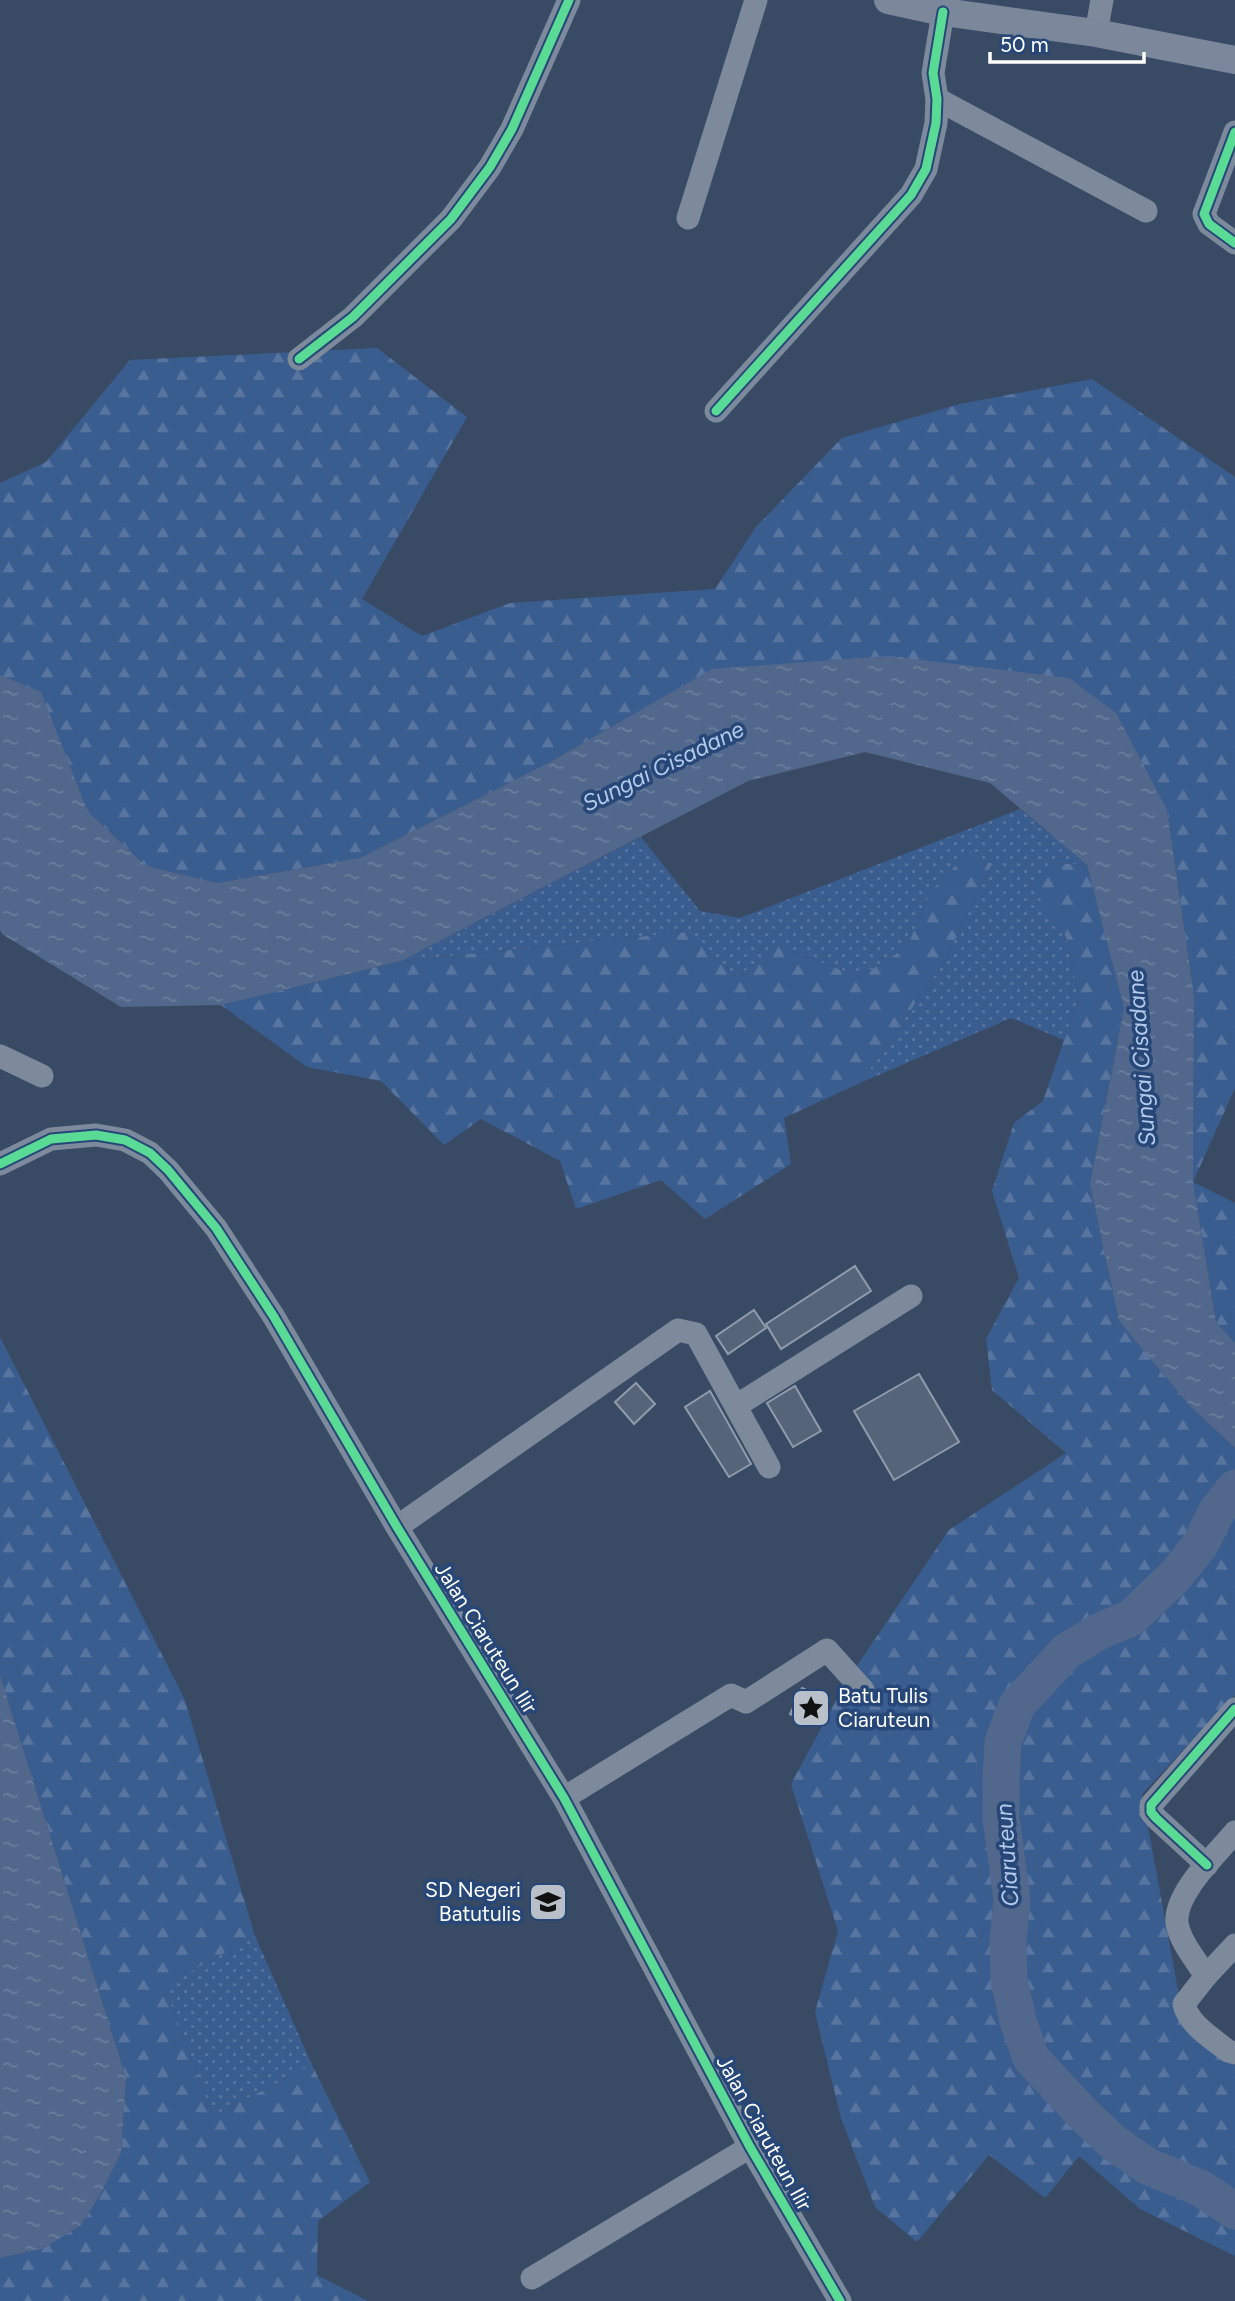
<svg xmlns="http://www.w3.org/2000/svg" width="1235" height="2301" viewBox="0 0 1235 2301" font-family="Figtree,sans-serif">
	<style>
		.grass { fill: url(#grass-dots) }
		.forest { fill: url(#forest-firs) }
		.water { fill: url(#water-ripples) }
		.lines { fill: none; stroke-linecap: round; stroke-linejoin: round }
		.river { stroke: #51688c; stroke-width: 37 }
		.building { fill: #566479; stroke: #909bac; stroke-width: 2 }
		.minor { stroke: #7d8a9c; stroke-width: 23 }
		.major { stroke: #7b879b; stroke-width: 28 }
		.cycleway-casing { stroke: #264778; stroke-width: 13 }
		.cycleway { stroke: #5adb95; stroke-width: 9 }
		.labels { text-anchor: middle; stroke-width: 7; stroke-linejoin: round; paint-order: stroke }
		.street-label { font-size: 21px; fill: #fff; stroke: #264778 }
		.poi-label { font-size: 21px; fill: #fff; stroke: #264778; text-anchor: start }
		.water-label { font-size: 23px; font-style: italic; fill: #b3caeb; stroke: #264778 }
	</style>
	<defs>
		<pattern id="grass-dots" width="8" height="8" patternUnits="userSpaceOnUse" patternTransform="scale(1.75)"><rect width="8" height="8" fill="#3a5d8f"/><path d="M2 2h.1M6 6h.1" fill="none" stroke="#5875a0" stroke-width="1.8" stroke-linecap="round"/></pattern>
		<pattern id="forest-firs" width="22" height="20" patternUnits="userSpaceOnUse" patternTransform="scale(1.75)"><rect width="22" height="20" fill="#3a5d8f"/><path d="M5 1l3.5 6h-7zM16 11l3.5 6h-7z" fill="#5875a0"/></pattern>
		<pattern id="water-ripples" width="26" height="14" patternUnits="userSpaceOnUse" patternTransform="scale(1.75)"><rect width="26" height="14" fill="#51688c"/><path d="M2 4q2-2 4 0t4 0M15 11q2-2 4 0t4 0" fill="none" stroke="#6b7f9d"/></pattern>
	</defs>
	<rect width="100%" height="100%" fill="#394a65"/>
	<g class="grass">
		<polygon points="1020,809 1087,865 1055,863 1033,887 1066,937 1079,996 1064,1040 1011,1018 860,1083 944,962 992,864 931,891 907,947 860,977 778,946 737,977 686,932 401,961 641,837 700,911 740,918"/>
		<polygon points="255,1936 312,2065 213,2116 164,1986"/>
	</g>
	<g class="forest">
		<polygon points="377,348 467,417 362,599 422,636 510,603 715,589 756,527 842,438 960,404 1092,379 1235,477 1235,1088 1193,1182 1235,1203 1235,1343 1216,1322 1193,1182 1194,995 1167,810 713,669 552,761 360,858 217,883 146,866 88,812 41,693 0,675 0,483 46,462 130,360"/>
		<polygon points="970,851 992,864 944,962 860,1083 784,1118 791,1164 705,1219 661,1180 576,1209 560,1161 481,1119 444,1145 381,1081 307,1067 221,1005 401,961 686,932 737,977 778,946 860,977 907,947 931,891"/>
		<polygon points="1055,863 1087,865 1124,1008 1090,1184 1119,1321 1190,1406 1235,1448 1235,1695 1142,1794 1180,2001 1235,2065 1235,2256 1140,2209 1079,2156 1045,2198 989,2155 917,2242 875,2207 841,2118 815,2012 838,1931 791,1784 846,1682 949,1530 1066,1453 992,1390 986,1339 1019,1278 992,1191 1014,1123 1043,1101 1079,996 1066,937 1032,887"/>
		<polygon points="0,1337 185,1700 255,1936 164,1986 213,2116 312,2065 370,2182 318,2221 317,2275 368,2301 0,2301 0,2258 44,2248 81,2225 99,2197 121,2153 126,2078 0,1675"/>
	</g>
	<g class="water">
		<polygon points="889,656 1069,678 1116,713 1167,810 1194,995 1193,1182 1216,1322 1235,1343 1235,1448 1190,1406 1119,1321 1090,1184 1124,1008 1087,865 990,783 865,752 748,781 401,961 221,1005 121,1007 2,934 0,930 0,675 41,692 88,812 146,866 217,883 360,858 552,761 712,669"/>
		<polygon points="0,1675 126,2078 121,2153 99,2197 81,2225 44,2248 0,2258"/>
	</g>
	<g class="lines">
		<polyline class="river" points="1235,1488 1217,1511 1200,1545 1175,1576 1131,1618 1098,1632 1067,1651 1017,1705 1003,1742 1001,1781 1001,1819 1012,1899 1008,1941 1009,1980 1018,2021 1031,2058 1083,2114 1114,2143 1147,2166 1200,2188 1235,2211"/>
	</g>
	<g class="building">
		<polygon points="855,1266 871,1291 781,1349 766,1324"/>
		<polygon points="754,1310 766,1328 728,1354 716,1336"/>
		<polygon points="919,1374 959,1442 894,1480 854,1411"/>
		<polygon points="636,1383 655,1404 634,1424 615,1402"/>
		<polygon points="795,1386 821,1431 793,1447 767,1403"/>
		<polygon points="710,1391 751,1464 729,1477 685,1407"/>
		<polygon points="802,1688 828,1700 816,1726 790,1714"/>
	</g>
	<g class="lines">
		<g class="minor">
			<polyline points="1096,33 1102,0"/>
			<polyline points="937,99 1146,211"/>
			<polyline points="1235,132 1204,214 1209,224 1235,243"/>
			<polyline points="688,218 756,0"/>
			<polyline points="299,359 353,317 451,219 490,167 512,129 569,0"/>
			<polyline points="716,411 911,195 926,169 936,123 937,99 933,73 943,12"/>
			<polyline points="0,1056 42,1076"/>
			<polyline points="0,1164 51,1139 96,1135 125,1140 150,1153 168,1170 216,1228 274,1317 397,1527 564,1798 750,2147 840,2301"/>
			<polyline points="736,1406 911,1296"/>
			<polyline points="397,1527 678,1330 696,1334 769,1467"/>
			<polyline points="564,1798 731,1695 746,1702 827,1650 863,1690"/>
			<polyline points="1207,1865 1156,1818 1151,1812 1151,1805 1235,1709"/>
			<path d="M1235 1945 1206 1976 1184 2004C1188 2024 1212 2038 1228 2051L1235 2053"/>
			<path d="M1206 1976C1196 1960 1180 1942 1177 1923 1174 1893 1217 1854 1235 1832"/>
			<polyline points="532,2278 750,2147"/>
		</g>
		<polyline class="major" points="888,0 943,12 1096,33 1235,60"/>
		<defs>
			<g id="cycleway">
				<polyline points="1235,132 1204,214 1209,224 1235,243"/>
				<polyline points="299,359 353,317 451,219 490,167 512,129 569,0"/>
				<polyline points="716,411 911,195 926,169 936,123 937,99 933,73 943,12"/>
				<polyline points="0,1164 51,1139 96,1135 125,1140 150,1153 168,1170 216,1228 274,1317 397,1527 564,1798 750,2147 840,2301"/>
				<polyline points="1207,1865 1156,1818 1151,1812 1151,1805 1235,1709"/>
			</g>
		</defs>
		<use href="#cycleway" class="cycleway-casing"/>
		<use href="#cycleway" class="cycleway"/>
	</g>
	<defs>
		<symbol id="sight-square" viewBox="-11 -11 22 22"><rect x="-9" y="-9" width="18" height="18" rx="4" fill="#bac0c9" stroke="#264778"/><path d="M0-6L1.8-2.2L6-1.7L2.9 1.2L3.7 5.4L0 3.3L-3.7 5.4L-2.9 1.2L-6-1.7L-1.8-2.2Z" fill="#111"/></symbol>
		<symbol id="school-square" viewBox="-11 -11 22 22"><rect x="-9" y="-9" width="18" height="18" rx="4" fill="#bac0c9" stroke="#264778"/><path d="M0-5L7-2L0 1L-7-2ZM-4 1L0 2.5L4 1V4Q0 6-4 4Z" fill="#111"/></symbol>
	</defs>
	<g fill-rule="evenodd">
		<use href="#sight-square" x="789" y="1686" width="44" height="44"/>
		<use href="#school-square" x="526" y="1880" width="44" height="44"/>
	</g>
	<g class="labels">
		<g class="street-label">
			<text transform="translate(486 1638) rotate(58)" y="7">Jalan Ciaruteun Ilir</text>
			<text transform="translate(764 2133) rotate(61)" y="7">Jalan Ciaruteun Ilir</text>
		</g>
		<g class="poi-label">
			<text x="838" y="1703">Batu Tulis<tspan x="838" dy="24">Ciaruteun</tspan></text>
			<text x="521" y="1897" text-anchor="end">SD Negeri<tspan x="521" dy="24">Batutulis</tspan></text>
		</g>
		<g class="water-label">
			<text transform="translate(663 766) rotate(-26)" y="8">Sungai Cisadane</text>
			<text transform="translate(1141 1058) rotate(-94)" y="8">Sungai Cisadane</text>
			<text transform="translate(1007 1855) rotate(-94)" y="8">Ciaruteun</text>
		</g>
	</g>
	<path d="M990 52v10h154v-10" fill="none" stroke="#ffffff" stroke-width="3.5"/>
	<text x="1000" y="52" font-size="21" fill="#ffffff" stroke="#264778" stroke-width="5" paint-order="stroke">50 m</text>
</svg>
